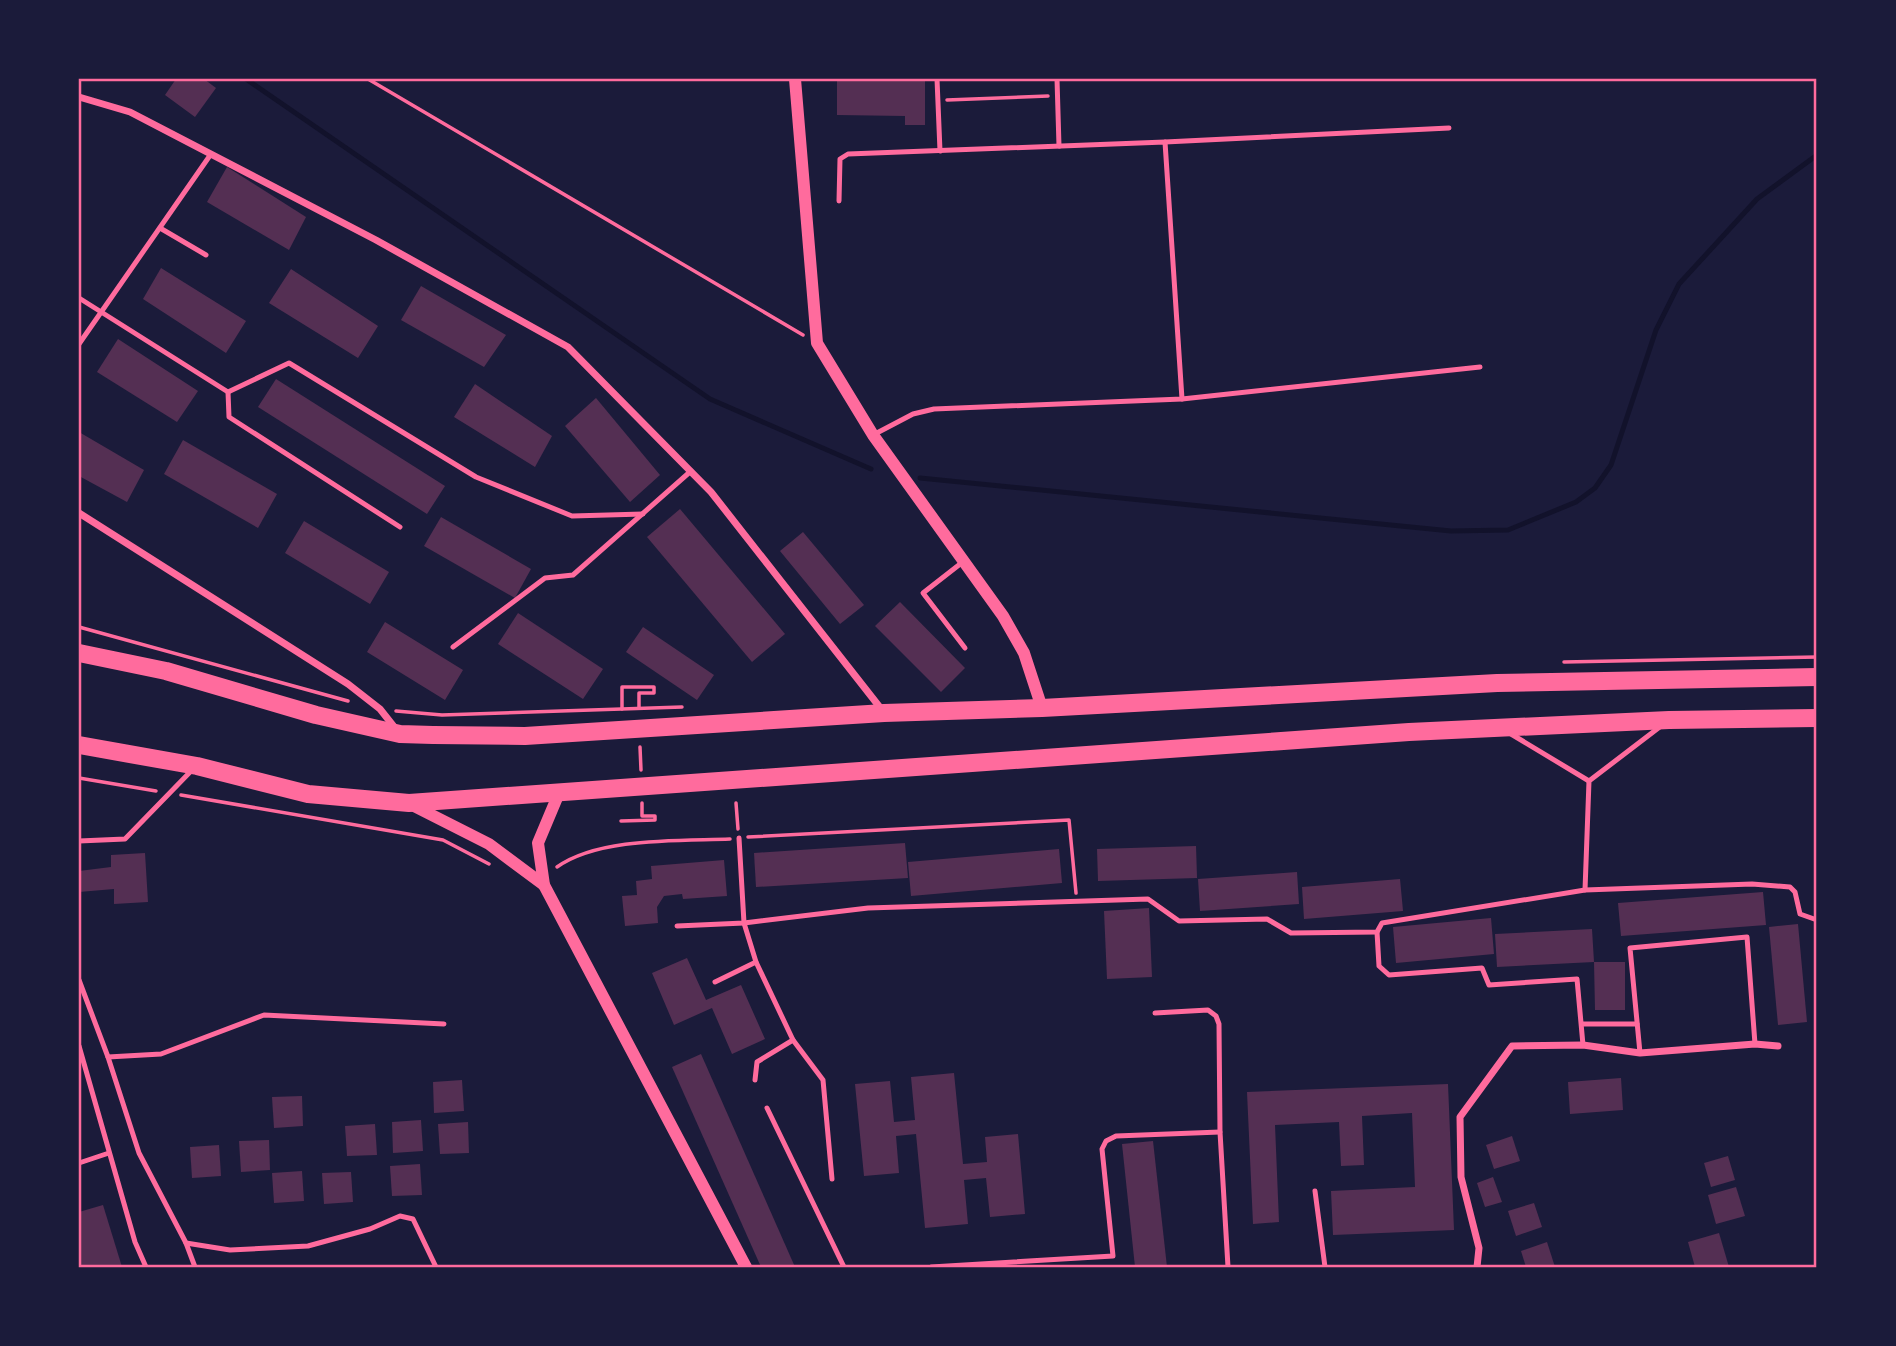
<svg xmlns="http://www.w3.org/2000/svg" width="1896" height="1346" viewBox="0 0 1896 1346" font-family="Barlow,sans-serif">
	<style>
		.lines { fill: none; stroke-linecap: round; stroke-linejoin: round }
		.stream { stroke: #12122b; stroke-width: 5 }
		.building { fill: #542f53 }
		.path { stroke: #ff6b9d; stroke-width: 3.5 }
		.service { stroke: #ff6b9d; stroke-width: 5 }
		.minor { stroke: #ff6b9d; stroke-width: 7 }
		.tertiary { stroke: #ff6b9d; stroke-width: 12 }
		.primary { stroke: #ff6b9d; stroke-width: 18 }
		.neatline { fill: none; stroke: #ff6b9d; stroke-width: 2.5 }
	</style>
	<rect width="100%" height="100%" fill="#1b1b3a"/>
	<g class="lines">
		<g class="stream">
			<polyline points="246,79 710,399 871,469"/>
			<polyline points="920,478 1451,531 1508,530 1576,502 1595,488 1611,465 1656,330 1679,284 1757,199 1817,155"/>
		</g>
	</g>
	<g class="building">
		<polygon points="176,79 204,79 216,88 195,117 165,95"/>
		<polygon points="837,79 925,79 925,125 905,125 905,116 837,115"/>
		<polygon points="227,167 306,217 289,250 207,202"/>
		<polygon points="161,268 246,321 226,353 143,299"/>
		<polygon points="291,269 378,326 358,358 269,303"/>
		<polygon points="421,286 506,335 484,367 401,320"/>
		<polygon points="118,339 198,391 177,422 97,372"/>
		<polygon points="276,379 445,486 427,514 258,407"/>
		<polygon points="475,384 552,436 535,467 454,417"/>
		<polygon points="596,398 660,475 630,502 565,426"/>
		<polygon points="79,432 144,470 127,502 79,476"/>
		<polygon points="183,440 277,494 258,528 164,474"/>
		<polygon points="680,509 785,634 752,662 647,537"/>
		<polygon points="441,517 531,569 515,598 424,546"/>
		<polygon points="304,521 389,572 370,604 285,553"/>
		<polygon points="803,532 864,605 840,624 780,551"/>
		<polygon points="900,602 965,668 941,692 875,626"/>
		<polygon points="518,613 603,669 583,699 498,644"/>
		<polygon points="385,622 463,670 445,700 367,652"/>
		<polygon points="643,627 714,675 697,700 626,652"/>
		<polygon points="905,843 908,878 756,887 754,853"/>
		<polygon points="1196,846 1197,878 1098,881 1097,849"/>
		<polygon points="1059,849 1062,883 911,896 908,862"/>
		<polygon points="145,853 148,902 114,904 114,889 79,892 79,871 111,867 111,855"/>
		<polygon points="724,860 727,896 683,899 682,894 664,896 657,907 658,923 625,926 622,896 637,895 636,881 652,879 651,866"/>
		<polygon points="1297,872 1299,904 1200,911 1198,879"/>
		<polygon points="1400,879 1403,911 1304,919 1302,887"/>
		<polygon points="1763,892 1766,925 1621,936 1618,903"/>
		<polygon points="1149,908 1152,977 1107,979 1104,911"/>
		<polygon points="1491,918 1494,954 1396,963 1393,927"/>
		<polygon points="1798,924 1807,1022 1778,1025 1769,927"/>
		<polygon points="1592,929 1594,962 1625,962 1625,1010 1595,1010 1594,962 1497,967 1495,934"/>
		<polygon points="687,958 706,1000 741,985 765,1039 732,1054 712,1008 674,1025 652,973"/>
		<polygon points="701,1054 795,1267 761,1267 672,1067"/>
		<polygon points="954,1073 963,1164 987,1162 985,1137 1018,1134 1025,1214 990,1217 986,1178 964,1180 968,1224 925,1228 916,1134 896,1136 899,1173 864,1176 855,1084 890,1081 894,1122 915,1120 911,1077"/>
		<polygon points="1621,1078 1623,1110 1570,1114 1568,1082"/>
		<polygon points="462,1080 464,1111 434,1113 433,1082"/>
		<polygon points="1448,1084 1454,1230 1333,1235 1331,1191 1415,1187 1412,1113 1362,1116 1364,1165 1341,1166 1339,1122 1275,1125 1279,1222 1253,1224 1247,1092"/>
		<polygon points="302,1096 303,1126 274,1128 272,1097"/>
		<polygon points="421,1120 423,1151 393,1153 392,1122"/>
		<polygon points="468,1122 469,1153 440,1154 438,1124"/>
		<polygon points="375,1124 377,1155 347,1156 345,1126"/>
		<polygon points="1512,1136 1520,1161 1494,1169 1486,1145"/>
		<polygon points="269,1140 270,1170 241,1172 239,1141"/>
		<polygon points="1153,1141 1167,1267 1135,1267 1122,1144"/>
		<polygon points="219,1145 221,1176 192,1178 190,1147"/>
		<polygon points="1728,1156 1735,1180 1711,1187 1704,1163"/>
		<polygon points="420,1164 422,1195 392,1196 390,1166"/>
		<polygon points="302,1171 304,1201 274,1203 272,1173"/>
		<polygon points="351,1172 353,1202 324,1204 322,1173"/>
		<polygon points="1493,1177 1502,1202 1485,1207 1477,1183"/>
		<polygon points="1736,1187 1745,1216 1716,1224 1708,1195"/>
		<polygon points="1534,1203 1542,1227 1516,1236 1508,1211"/>
		<polygon points="103,1205 122,1267 79,1267 79,1212"/>
		<polygon points="1719,1233 1729,1267 1695,1267 1688,1242"/>
		<polygon points="1547,1242 1555,1267 1526,1267 1521,1251"/>
	</g>
	<g class="lines">
		<g class="path">
			<polyline points="368,79 803,335"/>
			<polyline points="947,100 1048,96"/>
			<polyline points="79,627 348,701"/>
			<polyline points="1564,662 1817,657"/>
			<polyline points="622,709 622,687 654,687 654,693 639,693 639,707"/>
			<polyline points="396,711 442,715 682,707"/>
			<polyline points="640,747 641,770"/>
			<polyline points="79,778 156,791"/>
			<polyline points="181,795 443,840 489,864"/>
			<polyline points="736,803 738,829"/>
			<polyline points="621,821 655,820 655,816 642,816 642,803"/>
			<polyline points="748,837 1069,820 1076,893"/>
			<path d="M557 867C599 837 680 841 730 839"/>
		</g>
		<g class="service">
			<polyline points="937,79 940,151"/>
			<polyline points="1057,79 1059,146"/>
			<polyline points="1165,142 1449,128"/>
			<polyline points="839,201 840,159 848,154 1165,142 1182,399"/>
			<polyline points="160,228 206,255"/>
			<polyline points="79,298 228,392 289,363 476,477 572,516 643,514"/>
			<polyline points="79,344 211,154"/>
			<polyline points="228,392 229,417 400,527"/>
			<polyline points="873,435 913,414 934,409 1182,399 1480,367"/>
			<polyline points="964,561 923,593 965,648"/>
			<polyline points="453,647 545,578 573,575 691,471"/>
			<polyline points="1511,734 1589,781"/>
			<polyline points="739,838 744,923 756,962 793,1040 757,1062 755,1080"/>
			<polyline points="79,841 125,839 193,769"/>
			<polyline points="1585,890 1589,781 1661,726"/>
			<polyline points="677,926 744,923 868,908 1148,899 1179,921 1267,919 1291,933 1377,932 1382,923 1585,890 1752,884 1790,887 1795,892 1800,914 1817,920"/>
			<polyline points="1377,932 1379,966 1389,975 1482,968 1489,985 1577,979 1583,1045"/>
			<polyline points="79,980 108,1057 139,1153 186,1243 230,1250 308,1246 370,1229 400,1216 413,1219 436,1267"/>
			<polyline points="715,982 756,962"/>
			<polyline points="1155,1013 1208,1010 1216,1016 1219,1024 1220,1132 1228,1267"/>
			<polyline points="1582,1024 1637,1024"/>
			<polyline points="793,1040 823,1080 832,1179"/>
			<polyline points="79,1046 135,1242 146,1267"/>
			<polyline points="1640,1053 1630,948 1747,937 1755,1044"/>
			<polyline points="108,1057 161,1054 264,1015 444,1024"/>
			<polyline points="767,1108 844,1267"/>
			<polyline points="79,1163 109,1153"/>
			<polyline points="1315,1191 1325,1267"/>
			<polyline points="186,1243 195,1267"/>
			<polyline points="931,1267 1113,1256 1102,1149 1106,1141 1116,1136 1220,1132"/>
		</g>
		<g class="minor">
			<polyline points="79,97 130,112 376,240 568,347 711,492 882,710"/>
			<polyline points="79,513 348,684 380,709 395,728"/>
			<polyline points="1477,1267 1479,1248 1461,1177 1460,1117 1512,1046 1583,1045 1640,1053 1755,1044 1778,1046"/>
		</g>
		<g class="tertiary">
			<polyline points="795,79 817,343 873,435 1003,616 1024,653 1042,708"/>
			<polyline points="559,793 538,843 544,885 746,1267"/>
			<polyline points="410,804 489,844 544,885"/>
		</g>
		<g class="primary">
			<polyline points="79,653 166,671 316,715 400,734 433,735 525,736 884,713 1042,708 1497,683 1817,677"/>
			<polyline points="79,745 197,766 308,794 409,803 1409,732 1669,720 1817,718"/>
		</g>
	</g>
	<rect width="1896" height="1346" fill="none" stroke="#1b1b3a" stroke-width="161"/>
	<rect x="80" y="80" width="1735" height="1186" class="neatline"/>
</svg>
